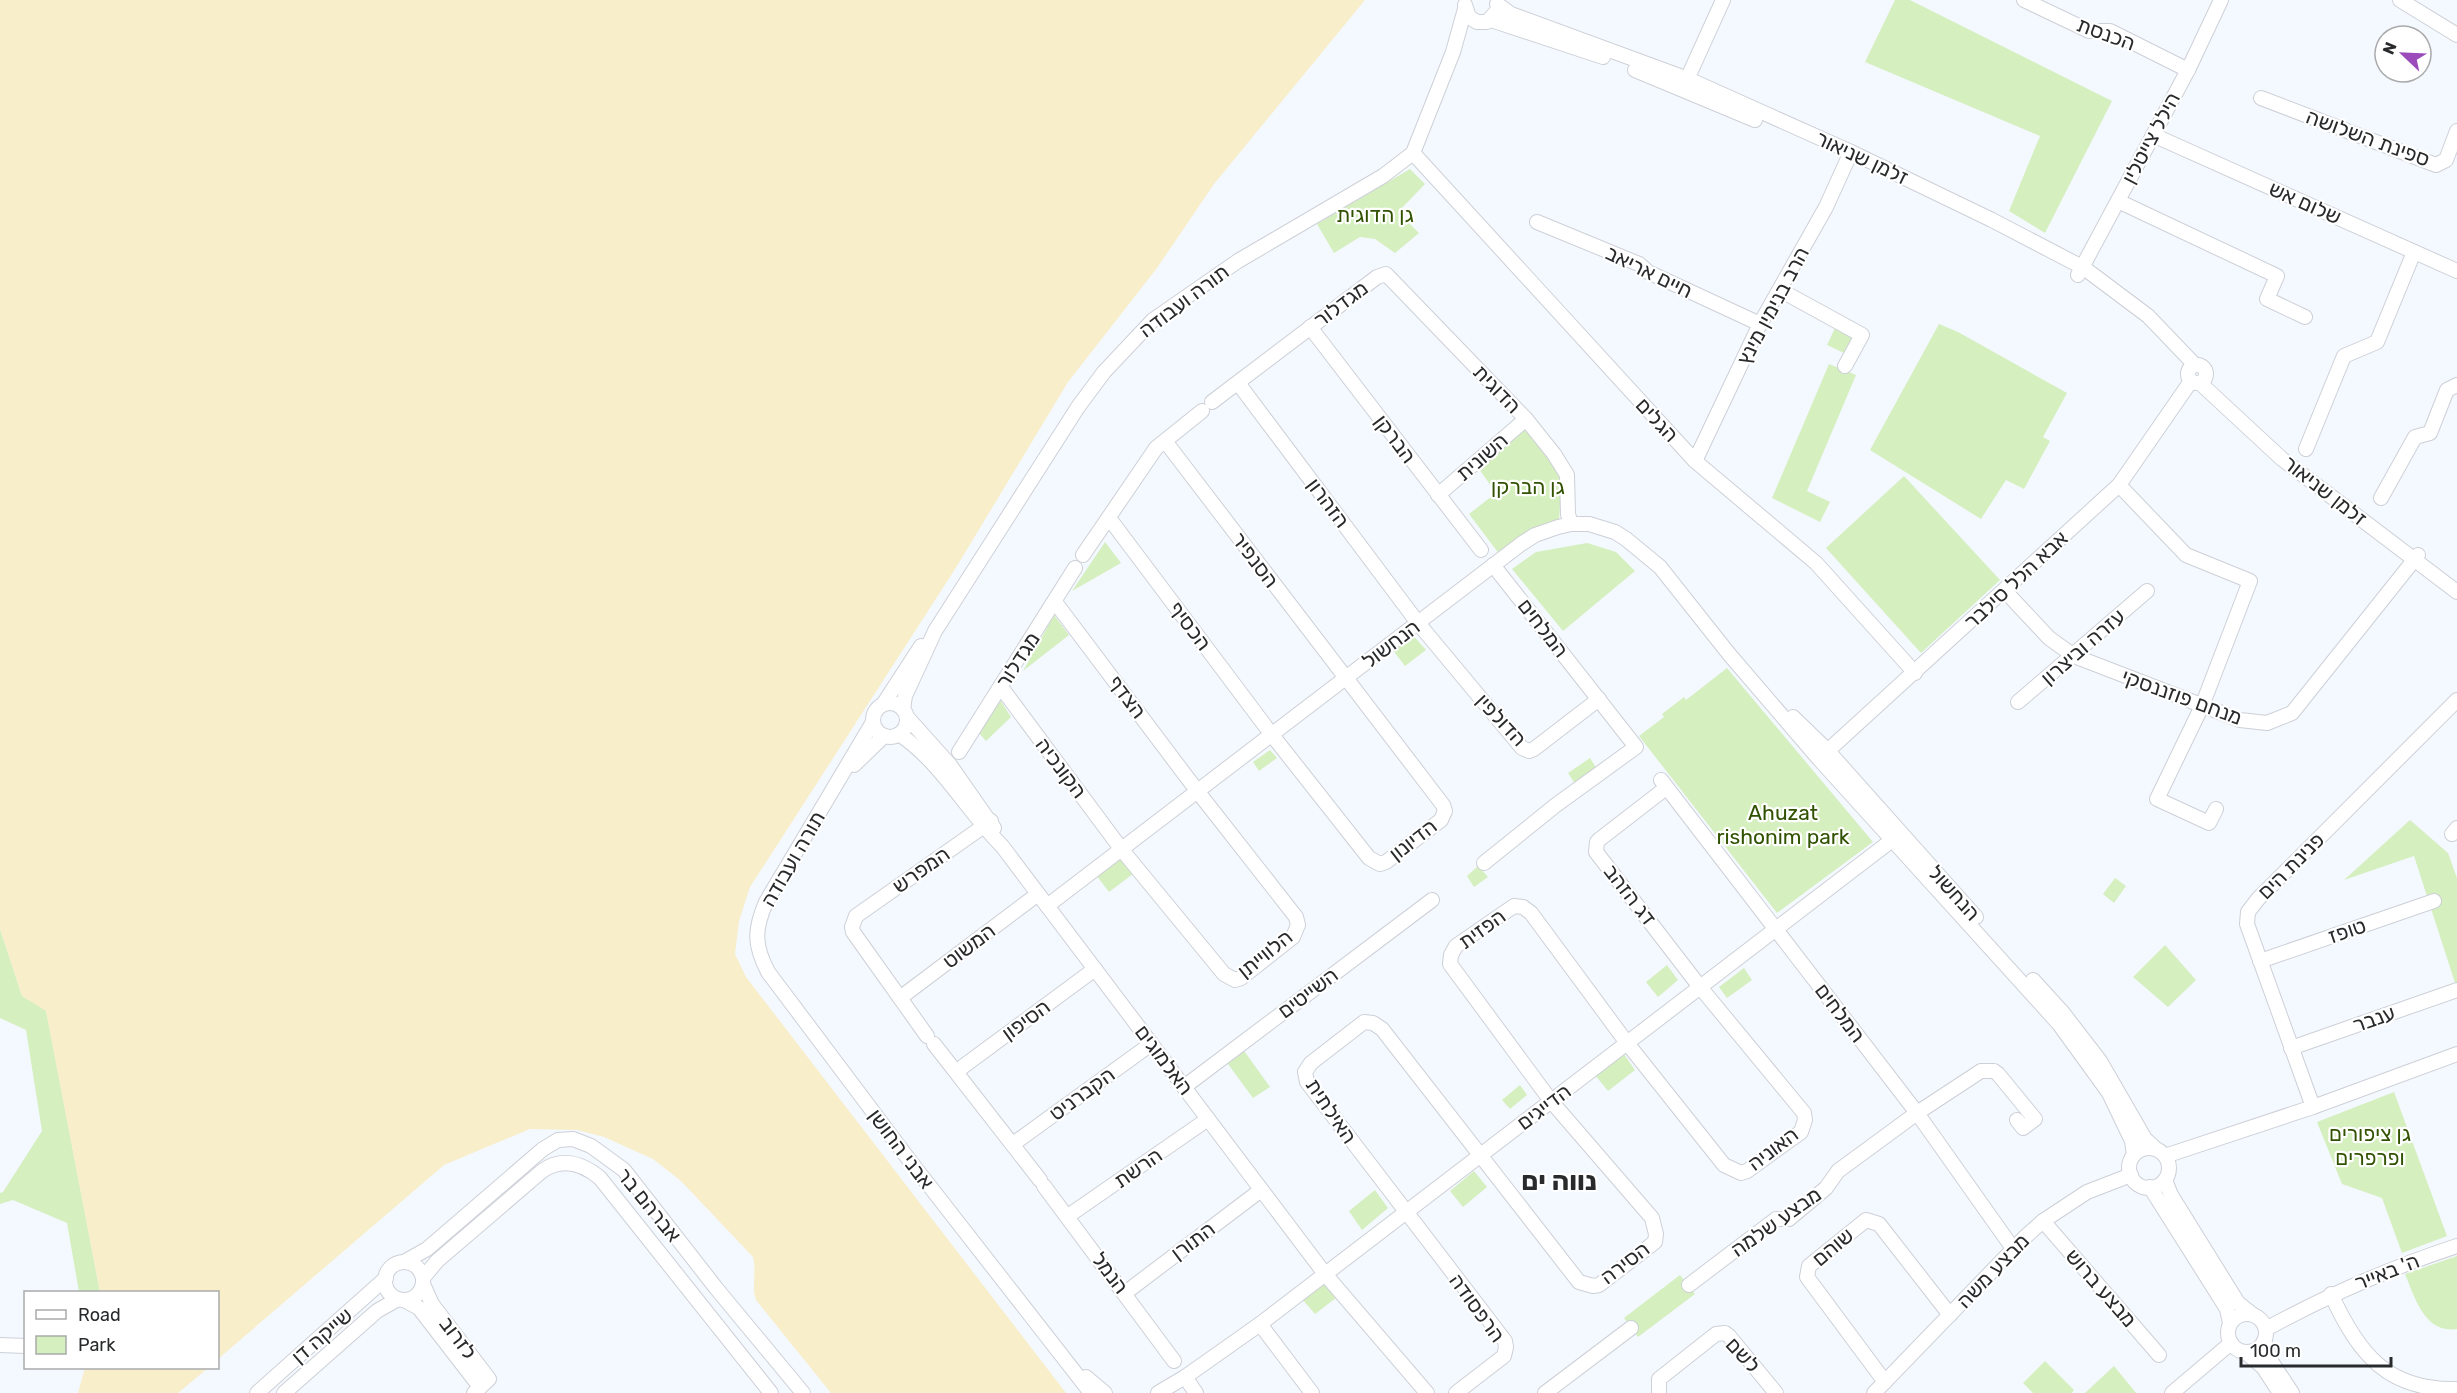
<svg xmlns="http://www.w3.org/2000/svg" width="2457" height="1393" viewBox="0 0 2457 1393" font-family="Rubik,'Noto Sans Hebrew',sans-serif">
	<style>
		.green { fill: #d5efbf }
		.sand { fill: #f8eec9 }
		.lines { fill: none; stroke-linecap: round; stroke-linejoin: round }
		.minor-casing { stroke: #cdd0d7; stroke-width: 16 }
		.minor { stroke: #fff; stroke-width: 14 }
		.labels { text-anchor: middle; stroke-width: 4.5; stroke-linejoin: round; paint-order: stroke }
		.street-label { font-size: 21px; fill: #292a2c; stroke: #fff }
		.park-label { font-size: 21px; fill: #315201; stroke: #fff }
		.district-label { font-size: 27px; font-weight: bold; fill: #292a2c; stroke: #fff }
	</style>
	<rect width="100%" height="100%" fill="#f4f8ff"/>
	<g class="green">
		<polygon points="1895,0 1910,0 2112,101 2045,233 2009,211 2040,136 1865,62"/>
		<polygon points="1410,169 1425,184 1398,212 1419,233 1395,253 1375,239 1360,237 1334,253 1317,224"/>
		<polygon points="1939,324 1958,332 2067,393 2043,437 2050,441 2024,489 2006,480 1981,519 1870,450"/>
		<polygon points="1836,326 1853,335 1844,353 1827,345"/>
		<polygon points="1829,364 1856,375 1807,491 1830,502 1820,522 1772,498"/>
		<polygon points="1525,430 1562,475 1559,520 1529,533 1500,555 1469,514 1496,493 1479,469"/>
		<polygon points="1904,476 2000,580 1921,653 1826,548"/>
		<polygon points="1105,542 1121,563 1072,591"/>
		<polygon points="1587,543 1616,552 1635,571 1563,631 1512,569 1536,552"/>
		<polygon points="1054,615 1069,635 1023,671"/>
		<polygon points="1412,634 1426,650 1405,666 1392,649"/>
		<polygon points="1727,668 1873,842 1777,913 1639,736 1664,717 1662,714 1684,697 1686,700"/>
		<polygon points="999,698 1011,717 986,741 979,733"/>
		<polygon points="1270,750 1277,758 1259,771 1253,762"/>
		<polygon points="1590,758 1597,769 1575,784 1568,773"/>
		<polygon points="2410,820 2448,853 2457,878 2457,989 2414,856 2344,880"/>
		<polygon points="1120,857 1133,874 1109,892 1096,875"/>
		<polygon points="1478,866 1488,877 1474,887 1467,876"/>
		<polygon points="2115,878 2126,886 2114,903 2103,894"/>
		<polygon points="0,929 22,996 46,1010 100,1292 79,1292 67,1223 13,1200 0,1204 0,1193 3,1192 42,1131 26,1030 0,1018"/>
		<polygon points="2165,945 2196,980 2168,1007 2133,977"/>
		<polygon points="1667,965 1678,980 1658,997 1646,982"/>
		<polygon points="1744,968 1752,980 1727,998 1719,987"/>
		<polygon points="1242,1048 1270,1087 1253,1098 1225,1060"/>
		<polygon points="1623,1053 1635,1070 1608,1091 1595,1075"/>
		<polygon points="1520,1085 1527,1095 1510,1109 1502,1100"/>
		<polygon points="2394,1092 2447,1236 2402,1253 2382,1198 2342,1184 2317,1122"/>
		<polygon points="1474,1171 1487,1187 1463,1207 1450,1191"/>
		<polygon points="1375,1190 1388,1208 1362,1230 1349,1211"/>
		<path d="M2457 1256V1329C2425 1334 2415 1298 2405 1274Z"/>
		<polygon points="1680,1275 1695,1294 1638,1337 1624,1318"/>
		<polygon points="1323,1282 1336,1298 1315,1314 1302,1299"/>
		<polygon points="2045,1361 2074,1390 2072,1393 2033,1393 2023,1383"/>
		<polygon points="2114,1366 2136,1393 2085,1393"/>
	</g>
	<g class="sand">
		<path d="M0 0H1365L1214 184 1157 268 1068 382 957 566 750 887 739 921 735 954 746 977 1066 1393H831L756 1300C751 1286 757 1272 753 1257L681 1181 653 1159 604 1137 577 1130 530 1129 444 1165 218 1359V1292H100L46 1011 22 996 0 929Z"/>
		<polygon points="85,1368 208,1368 178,1393 78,1393"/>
	</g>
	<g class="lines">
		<defs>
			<g id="minor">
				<polyline points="2024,0 2089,31 2110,31 2188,70"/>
				<polyline points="2400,0 2457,35"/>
				<polyline points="1497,4 1511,14 1688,79 1851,152 1992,220 2084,268 2148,316 2195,365"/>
				<polyline points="1465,5 1469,17 1477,22 1487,22 1496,12"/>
				<polyline points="1491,20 1603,57"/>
				<polyline points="1635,70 1755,120"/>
				<polyline points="1684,86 1723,0"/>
				<polyline points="2261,98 2436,165 2446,160 2457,131"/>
				<polyline points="2153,135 2457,271"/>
				<polyline points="1413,153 1695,461 1816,563 1915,673"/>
				<polyline points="2118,201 2277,276 2267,299 2305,317"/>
				<polyline points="1537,222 1639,264 1648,272 1760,324"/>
				<polyline points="2078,275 2188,70 2221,0"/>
				<polyline points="1780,290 1862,335 1845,366"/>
				<polyline points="1310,327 1481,550"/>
				<circle cx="2197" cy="374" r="9"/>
				<polyline points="1238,383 1418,623 1522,748 1529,751 1534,749 1599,699"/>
				<polyline points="2200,383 2282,459 2457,592"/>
				<polyline points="1212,402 1377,277 1386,274 1526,419 1554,454 1567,475 1568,514 1571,524"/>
				<polyline points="2306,449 2344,356 2377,342 2414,252"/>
				<polyline points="1695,461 1760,324 1826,207 1851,152"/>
				<polyline points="2119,485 2186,555 2250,581 2202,706 2157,799 2209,823 2216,809"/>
				<polyline points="1438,495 1526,419"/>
				<polyline points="2381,498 2415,437 2430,433 2447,390 2457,385"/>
				<polyline points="1109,518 1272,735 1369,858 1380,864 1386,862 1441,820 1445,811 1443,805 1165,441"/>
				<polyline points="1083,555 1156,448 1202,411"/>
				<polyline points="2005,591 2049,638 2074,656 2240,720 2267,723 2292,713 2418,555"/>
				<polyline points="1001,687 1122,850 1224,974 1235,980 1241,978 1293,937 1298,925 1296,917 1198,792 1055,602"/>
				<polyline points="2018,702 2147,591"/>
				<circle cx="890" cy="720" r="17"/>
				<polyline points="884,703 921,646"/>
				<polyline points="903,709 905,696 935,631 1078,407 1104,372 1153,320 1238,261 1383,176 1413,153 1453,52 1465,9"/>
				<polyline points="907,717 950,765 994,828"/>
				<polyline points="1793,717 1828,751 1976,917"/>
				<path d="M873 722 766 902C754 930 754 945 768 972L910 1161 1091 1393"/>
				<path d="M899 734C941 762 967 811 1002 846L1325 1274 1427 1393"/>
				<polyline points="959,752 1075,568"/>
				<polyline points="1822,756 2119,485 2191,381"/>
				<polyline points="854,765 884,736"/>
				<polyline points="1661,780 1917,1113 2014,1250"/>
				<polyline points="2452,834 2457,828"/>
				<polyline points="1484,863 1556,805 1636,747 1493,565"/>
				<polyline points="1047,906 1521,544 1535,535 1558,527 1571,524 1589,524 1615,532 1626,539 1660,567 1729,654 1819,759 2059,1024 2109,1093 2132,1141 2134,1155"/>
				<polyline points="2260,961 2434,901"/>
				<polyline points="2033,980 2063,1013 2100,1061 2145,1139 2156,1149"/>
				<polyline points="900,998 1038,894"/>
				<polyline points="927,1036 853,932 852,927 856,916 991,821"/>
				<polyline points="934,1044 1040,1180"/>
				<polyline points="2291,1048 2457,990"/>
				<polyline points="957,1071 1095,969"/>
				<polyline points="1184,1087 1432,900"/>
				<polyline points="2313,1107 2247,924 2248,912 2258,899 2457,700"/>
				<polyline points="1013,1144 1151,1044"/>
				<circle cx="2149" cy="1168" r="20"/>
				<polyline points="2165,1156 2313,1107 2457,1054"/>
				<polyline points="2165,1180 2171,1195 2238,1303 2252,1314"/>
				<polyline points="1044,1186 1174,1361"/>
				<polyline points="2150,1187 2227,1309 2230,1323"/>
				<polyline points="1068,1216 1208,1119"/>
				<polyline points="2043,1221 2159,1355"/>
				<polyline points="404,1262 427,1249 543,1149 558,1140 573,1139 591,1146 624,1170 716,1288 803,1393"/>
				<circle cx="404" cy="1281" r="19"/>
				<path d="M423 1278 437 1261 542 1171C562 1157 582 1163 600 1178L771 1393"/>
				<polyline points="423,1284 432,1304 489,1379 474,1393"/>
				<polyline points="1689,1285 1776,1219 1789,1219 1826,1188 1838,1171 1917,1113 1981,1071 1994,1071 1998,1074 2035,1119 2023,1128 2017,1120"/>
				<polyline points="1125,1293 1261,1190"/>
				<path d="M2331 1294C2358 1353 2387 1391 2457 1389"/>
				<polyline points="404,1300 419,1308 480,1387"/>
				<circle cx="2247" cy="1333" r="19"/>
				<polyline points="1260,1324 1312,1393"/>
				<path d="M2266 1329C2328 1295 2390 1268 2457 1246"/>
				<polyline points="2264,1341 2271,1361 2292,1393"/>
				<polyline points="0,1345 26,1346"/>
				<polyline points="2245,1352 2263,1367 2280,1393"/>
				<polyline points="1086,1377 1105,1393"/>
				<polyline points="1185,1377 1196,1393"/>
				<polyline points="1885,1382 1807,1277 1809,1266 1866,1220 1879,1224 1950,1315"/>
				<polyline points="257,1393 386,1278"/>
				<polyline points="284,1393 377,1311 398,1299"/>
				<polyline points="1158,1393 1185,1377 1260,1324 1900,834"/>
				<polyline points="1456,1393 1504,1356 1506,1347 1505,1341 1307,1082 1305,1072 1311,1063 1364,1022 1373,1023 1382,1029 1579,1282 1593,1286 1599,1285 1655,1242 1656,1234 1652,1218 1551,1101 1450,964 1451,955 1456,946 1514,906 1523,907 1531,913 1627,1043 1724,1165 1741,1173 1747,1171 1801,1132 1805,1120 1804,1113 1700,987 1596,852 1597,842 1600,839 1666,788"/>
				<polyline points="1545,1393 1631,1328"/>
				<polyline points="1659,1393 1659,1379 1716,1334 1725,1333 1729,1336 1776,1393"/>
				<polyline points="1874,1393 2024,1238 2043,1221 2087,1192 2131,1175"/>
				<polyline points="2172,1393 2231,1343"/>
			</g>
		</defs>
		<use href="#minor" class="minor-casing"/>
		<use href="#minor" class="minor"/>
	</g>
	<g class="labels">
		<g class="street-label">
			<text transform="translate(2106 34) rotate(20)" y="7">הכנסת</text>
			<text transform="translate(2151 138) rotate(-62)" y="7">הילל צייטלין</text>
			<text transform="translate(2368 138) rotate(20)" y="7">ספינת השלושה</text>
			<text transform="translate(1862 158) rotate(25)" y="7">זלמן שניאור</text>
			<text transform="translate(2305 203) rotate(24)" y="7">שלום אש</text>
			<text transform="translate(1649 272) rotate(26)" y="7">חיים אריאב</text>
			<text transform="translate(1184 301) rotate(-37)" y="7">תורה ועבודה</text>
			<text transform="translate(1341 304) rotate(-37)" y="7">מגדלור</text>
			<text transform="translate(1773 306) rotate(-62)" y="7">הרב בנימין מינץ</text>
			<text transform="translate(1497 389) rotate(46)" y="7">הדוגית</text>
			<text transform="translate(1657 420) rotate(47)" y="7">הגלים</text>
			<text transform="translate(1395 439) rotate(53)" y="7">הברקן</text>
			<text transform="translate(1482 457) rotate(-41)" y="7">השונית</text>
			<text transform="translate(2325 491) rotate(38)" y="7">זלמן שניאור</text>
			<text transform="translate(1328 503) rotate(53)" y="7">הזהרון</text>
			<text transform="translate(1255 560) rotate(53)" y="7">הסנפיר</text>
			<text transform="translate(2016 580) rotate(-43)" y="7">אבא הלל סילבר</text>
			<text transform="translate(1190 626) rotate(53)" y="7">הכסיף</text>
			<text transform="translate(1543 628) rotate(52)" y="7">המלחים</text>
			<text transform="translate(1391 644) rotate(-37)" y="7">הנחשול</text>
			<text transform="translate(2083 647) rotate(-41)" y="7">עזרה וביצרון</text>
			<text transform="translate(1018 660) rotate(-57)" y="7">מגדלור</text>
			<text transform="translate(1127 697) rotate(53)" y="7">הצדף</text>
			<text transform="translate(2182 697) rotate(20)" y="7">מנחם פוזננסקי</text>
			<text transform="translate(1501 720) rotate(47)" y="7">הדולפין</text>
			<text transform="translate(1061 768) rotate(53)" y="7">הקונכיה</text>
			<text transform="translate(1413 840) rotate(-38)" y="7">הדיונון</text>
			<text transform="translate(793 859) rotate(-60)" y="7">תורה ועבודה</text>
			<text transform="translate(2291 866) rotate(-45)" y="7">פנינת הים</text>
			<text transform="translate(921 870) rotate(-35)" y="7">המפרש</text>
			<text transform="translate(1954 893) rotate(48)" y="7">הנחשול</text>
			<text transform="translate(1630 895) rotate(52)" y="7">דג הזהב</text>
			<text transform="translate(1482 929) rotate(-36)" y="7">הפזית</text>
			<text transform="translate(2347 931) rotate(-19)" y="7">טופז</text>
			<text transform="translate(969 946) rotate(-37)" y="7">המשוט</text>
			<text transform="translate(1265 954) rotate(-39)" y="7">הלווייתן</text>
			<text transform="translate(1308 993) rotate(-37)" y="7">השייטים</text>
			<text transform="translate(1840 1013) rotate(53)" y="7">המלחים</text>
			<text transform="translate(2374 1019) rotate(-19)" y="7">ענבר</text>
			<text transform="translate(1026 1020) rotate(-36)" y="7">הסיפון</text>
			<text transform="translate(1164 1060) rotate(53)" y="7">האלמוגים</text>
			<text transform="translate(1082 1094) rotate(-36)" y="7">הקברניט</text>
			<text transform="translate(1544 1107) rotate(-37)" y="7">הדייגים</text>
			<text transform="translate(1331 1111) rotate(56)" y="7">האילתית</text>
			<text transform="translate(901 1149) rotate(53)" y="7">אבני החושן</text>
			<text transform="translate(1773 1149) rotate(-37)" y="7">האוניה</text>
			<text transform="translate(1138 1168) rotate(-35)" y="7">הרשת</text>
			<text transform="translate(649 1205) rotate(51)" y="7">אברהם בר</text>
			<text transform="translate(1776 1222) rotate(-35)" y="7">מבצע שלמה</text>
			<text transform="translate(1193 1241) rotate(-37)" y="7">התורן</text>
			<text transform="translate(1833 1247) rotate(-40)" y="7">שוהם</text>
			<text transform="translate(1625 1263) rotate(-37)" y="7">הסירה</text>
			<text transform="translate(1993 1271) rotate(-46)" y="7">מבצע משה</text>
			<text transform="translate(2387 1272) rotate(-21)" y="7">ה' באייר</text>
			<text transform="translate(1110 1273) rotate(53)" y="7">הנמל</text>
			<text transform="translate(2101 1288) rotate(49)" y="7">מבצע ברוש</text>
			<text transform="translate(1477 1308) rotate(54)" y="7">הרפסודה</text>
			<text transform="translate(322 1336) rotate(-41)" y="7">שייקה דן</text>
			<text transform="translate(458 1338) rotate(53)" y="7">לזרוב</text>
			<text transform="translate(1743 1355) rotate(47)" y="7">לשם</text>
		</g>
		<g class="park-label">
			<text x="1375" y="222">גן הדוגית</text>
			<text x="1528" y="494">גן הברקן</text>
			<text x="1783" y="820">Ahuzat<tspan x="1783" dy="24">rishonim park</tspan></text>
			<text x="2370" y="1141">גן ציפורים<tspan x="2370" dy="24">ופרפרים</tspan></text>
		</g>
		<g class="district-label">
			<text x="1559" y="1190">נווה ים</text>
		</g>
	</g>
	<rect x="24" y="1291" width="195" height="78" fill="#ffffff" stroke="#a9aaab" stroke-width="1.5"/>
	<rect x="36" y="1310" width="30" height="9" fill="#ffffff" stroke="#a9aaab" stroke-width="1.5"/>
	<text x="78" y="1321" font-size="18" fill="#292a2c">Road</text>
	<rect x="36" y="1336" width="30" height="18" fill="#d5efbf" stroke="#a9aaab" stroke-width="1.5"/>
	<text x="78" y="1351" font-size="18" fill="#292a2c">Park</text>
	<g transform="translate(2403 54) rotate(293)"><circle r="28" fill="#ffffff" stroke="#a9aaab" stroke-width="1.5"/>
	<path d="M0-4.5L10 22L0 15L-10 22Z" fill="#9c4bbb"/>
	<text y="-9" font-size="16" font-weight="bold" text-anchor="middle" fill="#292a2c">N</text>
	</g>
	<path d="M2241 1357v9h150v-9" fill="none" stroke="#292a2c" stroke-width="3"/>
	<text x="2250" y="1357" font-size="18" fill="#292a2c" stroke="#ffffff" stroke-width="4.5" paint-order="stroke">100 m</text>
</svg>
